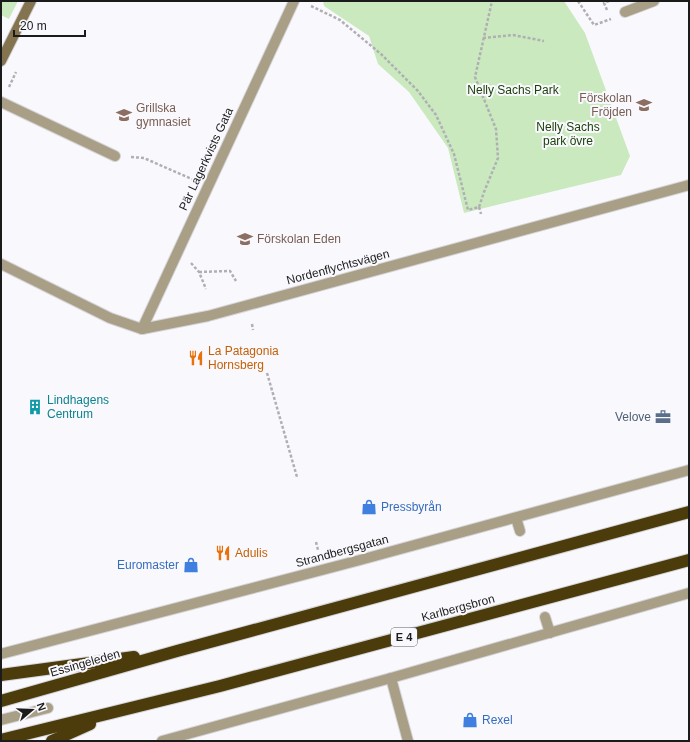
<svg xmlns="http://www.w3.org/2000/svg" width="690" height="742" viewBox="0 0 690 742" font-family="Arial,sans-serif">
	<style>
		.green { fill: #cae9be }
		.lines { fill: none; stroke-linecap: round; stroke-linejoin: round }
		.lane-casing { stroke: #d5d5d9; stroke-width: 12 }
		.street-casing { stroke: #d5d5d9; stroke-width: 12 }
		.secondary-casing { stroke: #d5d5d9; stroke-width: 12 }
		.highway-casing { stroke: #d5d5d9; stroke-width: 14 }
		.path { stroke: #b0b0b4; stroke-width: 2.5; stroke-dasharray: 3 2; stroke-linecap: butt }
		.lane { stroke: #a99f86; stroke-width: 10 }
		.street { stroke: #a99f86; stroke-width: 10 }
		.secondary { stroke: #83734e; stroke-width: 10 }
		.highway { stroke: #4c3c0c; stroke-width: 12 }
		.labels { text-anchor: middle; stroke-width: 4; stroke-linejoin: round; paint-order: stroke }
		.shield { fill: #f9f9fd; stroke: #5e5e60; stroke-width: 1 }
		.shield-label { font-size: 11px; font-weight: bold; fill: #1b1b1c }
		.park-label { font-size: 12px; fill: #1d410c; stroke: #f9f9fd }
		.education-label { font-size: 12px; fill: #785e54; stroke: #f9f9fd; text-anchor: start }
		.street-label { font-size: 12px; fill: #1b1b1c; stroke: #f9f9fd }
		.food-label { font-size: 12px; fill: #c56008; stroke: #f9f9fd; text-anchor: start }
		.culture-label { font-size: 12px; fill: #0d838f; stroke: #f9f9fd; text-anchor: start }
		.service-label { font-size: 12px; fill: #4e5e75; stroke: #f9f9fd; text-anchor: end }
		.shop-label { font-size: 12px; fill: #366cbe; stroke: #f9f9fd; text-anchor: start }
	</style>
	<rect width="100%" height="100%" fill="#f9f9fd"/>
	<g class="green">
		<polygon points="1,1 18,1 9,19 1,15"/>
		<polygon points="323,1 564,1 585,33 630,156 621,175 464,213 448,148 409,92 378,64 369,36 324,6"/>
	</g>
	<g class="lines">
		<defs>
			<g id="lane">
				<polyline points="1,102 115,156"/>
				<polyline points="516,518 520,531"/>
				<polyline points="545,617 550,633"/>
				<polyline points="391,678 408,741"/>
				<polyline points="1,720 48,708"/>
			</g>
			<g id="street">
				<polyline points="625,12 654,1"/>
				<polyline points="1,264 110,318 142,329 208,316 689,185"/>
				<polyline points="142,329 294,1"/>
				<polyline points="1,654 360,560 689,470"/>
				<polyline points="162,741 391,678 689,593"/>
			</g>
			<polyline id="secondary" points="1,61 31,1"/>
			<g id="highway">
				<polyline points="1,675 134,657"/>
				<polyline points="1,701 177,651 689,512"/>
				<polyline points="1,740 220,686 689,560"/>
				<polyline points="52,741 90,724"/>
			</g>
		</defs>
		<use href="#lane" class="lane-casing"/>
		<use href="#street" class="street-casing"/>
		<use href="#secondary" class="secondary-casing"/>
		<use href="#highway" class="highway-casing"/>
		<g class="path">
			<polyline points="578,1 594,25 611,19"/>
			<polyline points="311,6 340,20 381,54 418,91 436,115 454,154 468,210 479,207 484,192 498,158 496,129 475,77 492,1"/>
			<polyline points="607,10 604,3 609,1"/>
			<polyline points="483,38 513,35 544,41"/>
			<polyline points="9,87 16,72"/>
			<polyline points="131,157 144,158 194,180"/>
			<polyline points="479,207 481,214"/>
			<polyline points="191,263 199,272 206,289"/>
			<polyline points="199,272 230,271 236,281"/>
			<polyline points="252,324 253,330"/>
			<polyline points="267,373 297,477"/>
			<polyline points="316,542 318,550"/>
		</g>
		<use href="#lane" class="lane"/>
		<use href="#street" class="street"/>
		<use href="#secondary" class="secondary"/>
		<use href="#highway" class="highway"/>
	</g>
	<defs>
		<symbol id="school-bare" viewBox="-9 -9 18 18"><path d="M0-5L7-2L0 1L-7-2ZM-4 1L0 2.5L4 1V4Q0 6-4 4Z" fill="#8d6e63" stroke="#f9f9fd" stroke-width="2.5" paint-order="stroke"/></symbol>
		<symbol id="restaurant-bare" viewBox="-9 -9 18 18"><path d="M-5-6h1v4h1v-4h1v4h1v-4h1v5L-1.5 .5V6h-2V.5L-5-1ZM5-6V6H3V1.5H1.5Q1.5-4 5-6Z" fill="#e8710a" stroke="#f9f9fd" stroke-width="2.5" paint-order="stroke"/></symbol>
		<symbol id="building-bare" viewBox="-9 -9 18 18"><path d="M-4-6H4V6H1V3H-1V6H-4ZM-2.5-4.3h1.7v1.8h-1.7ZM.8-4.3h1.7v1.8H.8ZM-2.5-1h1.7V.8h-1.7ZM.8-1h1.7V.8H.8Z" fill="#0f9aa8" stroke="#f9f9fd" stroke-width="2.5" paint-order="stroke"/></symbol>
		<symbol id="office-bare" viewBox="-9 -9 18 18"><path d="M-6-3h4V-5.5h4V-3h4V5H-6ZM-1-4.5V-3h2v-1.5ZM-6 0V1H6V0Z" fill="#5c6f8a" stroke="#f9f9fd" stroke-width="2.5" paint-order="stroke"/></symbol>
		<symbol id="shop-bare" viewBox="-9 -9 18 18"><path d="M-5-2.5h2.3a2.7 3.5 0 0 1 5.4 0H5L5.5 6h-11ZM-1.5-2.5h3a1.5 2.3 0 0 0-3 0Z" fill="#3f7fe0" stroke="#f9f9fd" stroke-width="2.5" paint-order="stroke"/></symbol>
	</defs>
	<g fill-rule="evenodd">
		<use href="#school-bare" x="633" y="94" width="22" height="22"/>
		<use href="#school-bare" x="113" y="104" width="22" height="22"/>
		<use href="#school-bare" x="234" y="228" width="22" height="22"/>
		<use href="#restaurant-bare" x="185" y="347" width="22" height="22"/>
		<use href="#building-bare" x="24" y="396" width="22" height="22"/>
		<use href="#office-bare" x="652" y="406" width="22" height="22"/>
		<use href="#shop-bare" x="358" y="496" width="22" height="22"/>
		<use href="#restaurant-bare" x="212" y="542" width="22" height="22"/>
		<use href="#shop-bare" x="180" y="554" width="22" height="22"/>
		<use href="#shop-bare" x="459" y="709" width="22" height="22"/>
	</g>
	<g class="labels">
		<rect class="shield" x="391" y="628" width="26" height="18" rx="3"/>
		<g class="shield-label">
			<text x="404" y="641">E 4</text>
		</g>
		<g class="park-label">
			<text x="513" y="94">Nelly Sachs Park</text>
			<text x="568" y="131">Nelly Sachs<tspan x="568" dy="14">park övre</tspan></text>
		</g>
		<g class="education-label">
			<text x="632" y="102" text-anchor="end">Förskolan<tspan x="632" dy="14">Fröjden</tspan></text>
			<text x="136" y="112">Grillska<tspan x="136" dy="14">gymnasiet</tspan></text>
			<text x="257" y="243">Förskolan Eden</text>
		</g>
		<g class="street-label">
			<text transform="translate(206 159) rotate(-65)" y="4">Pär Lagerkvists Gata</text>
			<text transform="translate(338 267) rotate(-15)" y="4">Nordenflychtsvägen</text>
			<text transform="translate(342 551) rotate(-15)" y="4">Strandbergsgatan</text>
			<text transform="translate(458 608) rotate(-15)" y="4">Karlbergsbron</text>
			<text transform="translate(85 663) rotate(-16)" y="4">Essingeleden</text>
		</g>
		<g class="food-label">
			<text x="208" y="355">La Patagonia<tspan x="208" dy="14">Hornsberg</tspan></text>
			<text x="235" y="557">Adulis</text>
		</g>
		<g class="culture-label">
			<text x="47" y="404">Lindhagens<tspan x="47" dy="14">Centrum</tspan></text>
		</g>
		<g class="service-label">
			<text x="651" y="421">Velove</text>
		</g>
		<g class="shop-label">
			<text x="381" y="511">Pressbyrån</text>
			<text x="179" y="569" text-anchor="end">Euromaster</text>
			<text x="482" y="724">Rexel</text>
		</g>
	</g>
	<rect width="690" height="742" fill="none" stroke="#1b1b1c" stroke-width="4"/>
	<g transform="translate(32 710) rotate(71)" stroke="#f9f9fd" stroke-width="3" paint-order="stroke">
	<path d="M0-3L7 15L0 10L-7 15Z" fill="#1b1b1c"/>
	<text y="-6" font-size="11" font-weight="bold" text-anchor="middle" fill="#1b1b1c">N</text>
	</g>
	<path d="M14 30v6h71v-6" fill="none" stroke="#1b1b1c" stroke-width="2"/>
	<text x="20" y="30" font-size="12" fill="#1b1b1c" stroke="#f9f9fd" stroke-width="3" paint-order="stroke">20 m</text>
</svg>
